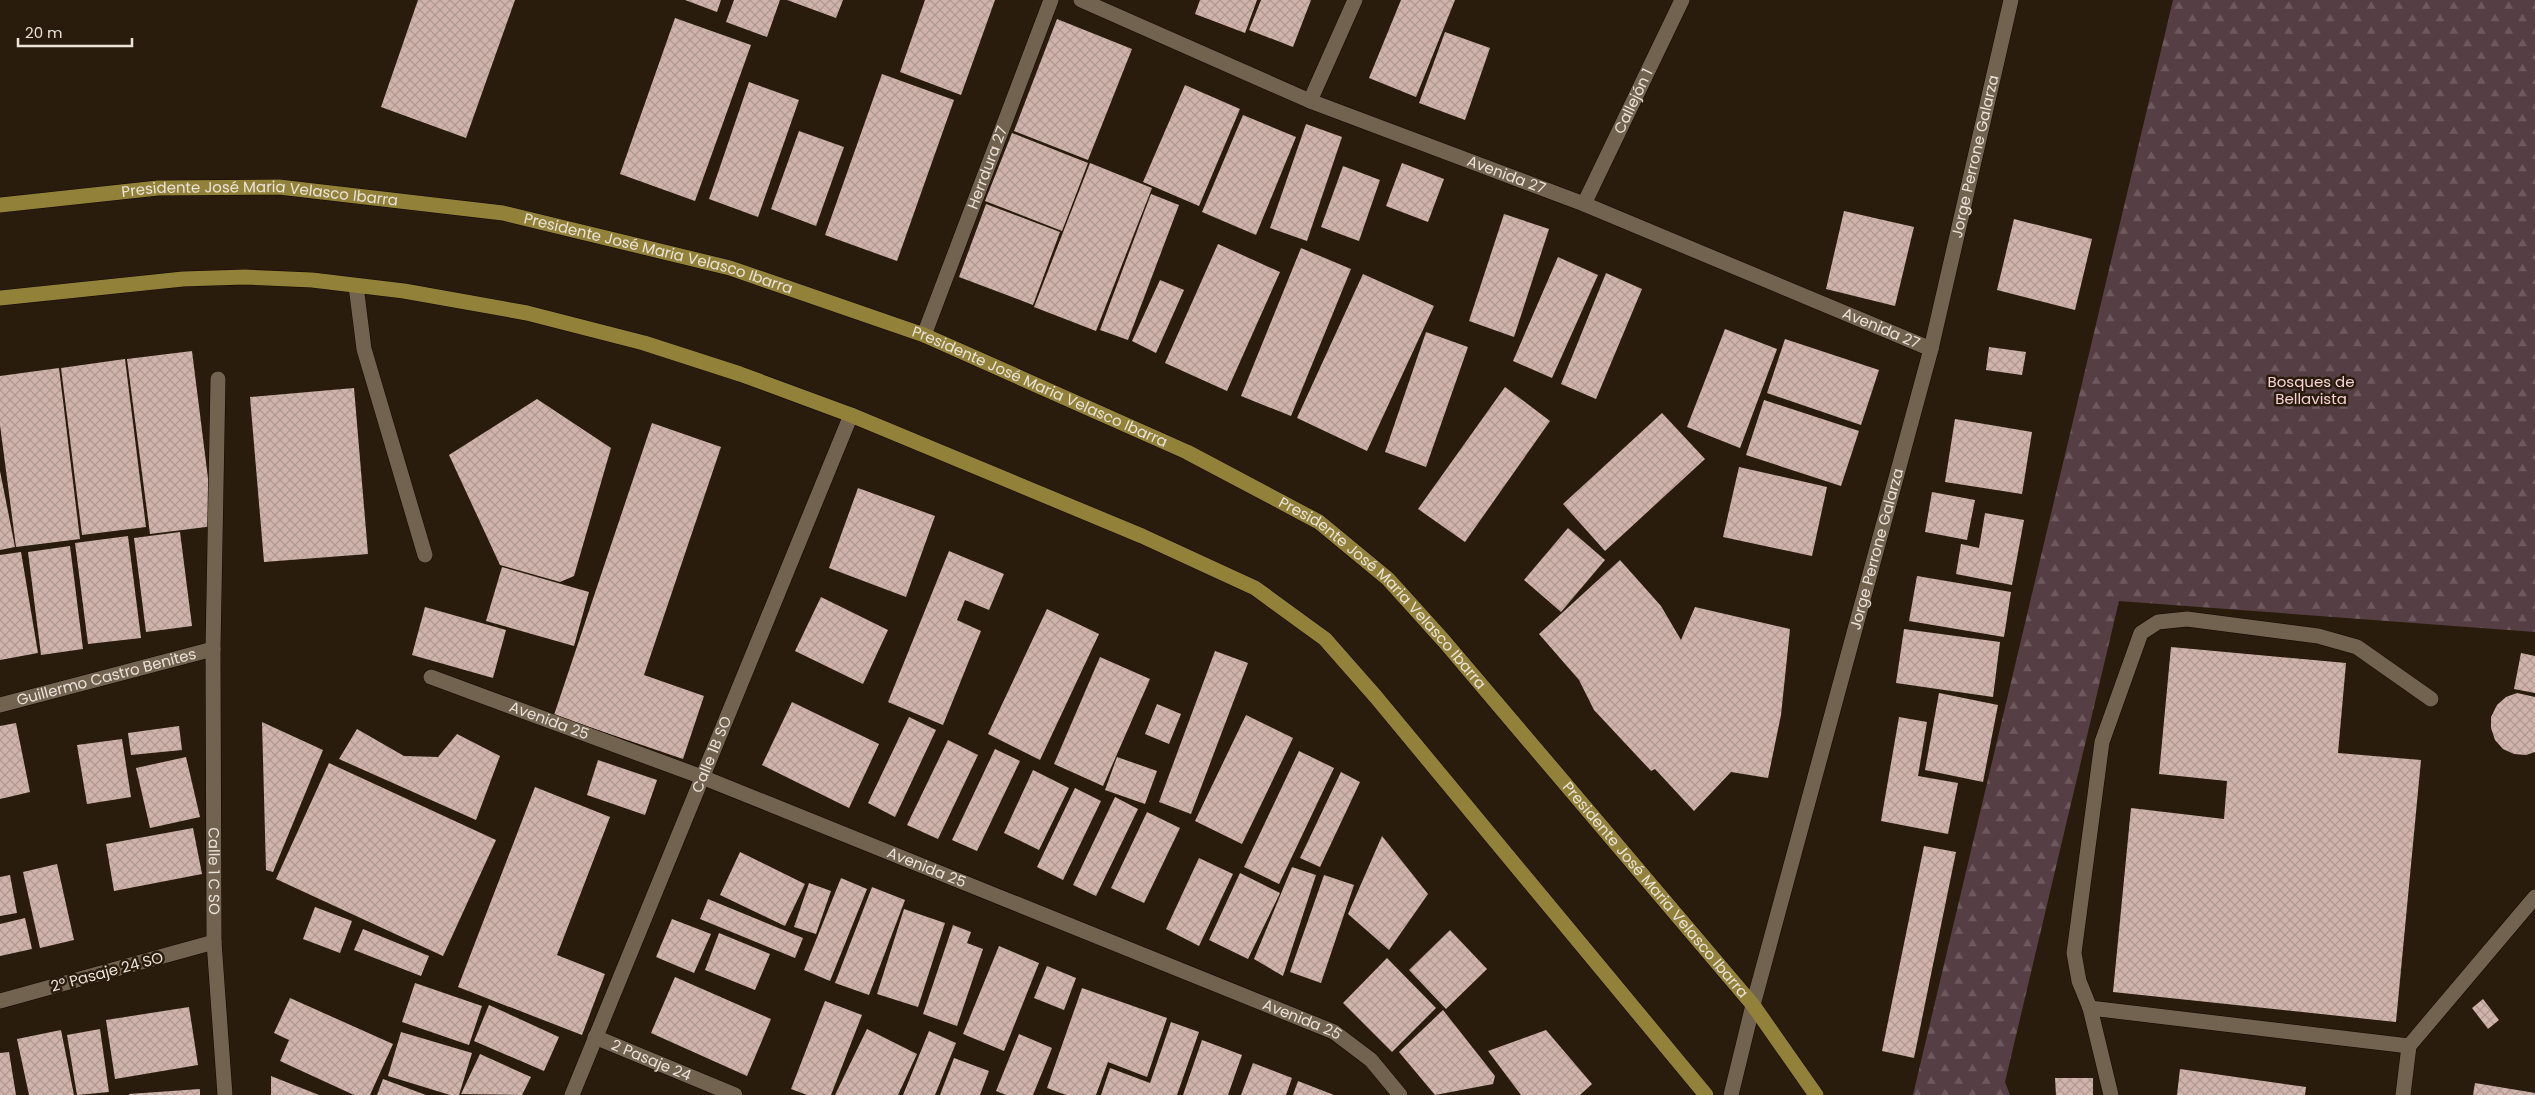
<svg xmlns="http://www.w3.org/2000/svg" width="2535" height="1095" viewBox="0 0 2535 1095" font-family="Poppins,sans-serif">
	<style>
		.forest { fill: url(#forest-firs) }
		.building { fill: url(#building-cross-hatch) }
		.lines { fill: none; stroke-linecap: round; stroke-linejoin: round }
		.minor-casing { stroke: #120600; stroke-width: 16 }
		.major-casing { stroke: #120600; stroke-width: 16 }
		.minor { stroke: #726250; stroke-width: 15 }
		.major { stroke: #918139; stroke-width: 15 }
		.labels { text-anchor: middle; stroke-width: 5; stroke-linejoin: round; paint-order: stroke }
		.street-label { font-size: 15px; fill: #ebe2d8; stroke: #2a1c0c }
		.park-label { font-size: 15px; fill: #f8d2d9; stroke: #2a1c0c }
	</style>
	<defs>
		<pattern id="forest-firs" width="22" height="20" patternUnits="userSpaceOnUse" patternTransform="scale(1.25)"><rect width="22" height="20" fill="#563f44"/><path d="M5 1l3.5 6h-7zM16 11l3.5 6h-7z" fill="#6e5a5e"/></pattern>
		<pattern id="building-cross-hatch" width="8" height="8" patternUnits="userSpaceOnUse" patternTransform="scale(1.25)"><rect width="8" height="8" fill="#d0b4ac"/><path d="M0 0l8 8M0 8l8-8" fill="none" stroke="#ae9891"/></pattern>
	</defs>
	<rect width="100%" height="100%" fill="#2a1c0c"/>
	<polygon class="forest" points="2173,0 2535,0 2535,632 2119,601 2005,1082 2010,1095 1913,1095"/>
	<g class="building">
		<polygon points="418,0 515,0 466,138 381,107"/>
		<polygon points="685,0 721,0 717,12"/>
		<polygon points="734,0 780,0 767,37 726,22"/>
		<polygon points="787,0 843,0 836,18"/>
		<polygon points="925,0 995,0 961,95 900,72"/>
		<polygon points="1200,0 1257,0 1245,33 1195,14"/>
		<polygon points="1261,0 1311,0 1293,47 1249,30"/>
		<polygon points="1401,0 1455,0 1416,97 1369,78"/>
		<polygon points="675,18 751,45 695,201 620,174"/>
		<polygon points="1057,19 1132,49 1088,160 1014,131"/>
		<polygon points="1445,32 1490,48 1465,120 1419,103"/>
		<polygon points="882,74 954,100 897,261 825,235"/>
		<polygon points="749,82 799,100 758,217 709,199"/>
		<polygon points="1185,85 1240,109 1199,206 1143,182"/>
		<polygon points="1243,115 1296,137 1256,235 1202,212"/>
		<polygon points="1306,124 1342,137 1307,241 1270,228"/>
		<polygon points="799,131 844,147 816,226 771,209"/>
		<polygon points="1012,133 1088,163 1062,231 985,201"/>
		<polygon points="1090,163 1152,188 1096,331 1034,307"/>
		<polygon points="1402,163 1444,179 1428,222 1386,206"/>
		<polygon points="1343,166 1380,180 1359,241 1321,227"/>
		<polygon points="1151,194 1179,205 1128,340 1100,330"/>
		<polygon points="986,204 1060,232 1033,305 959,277"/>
		<polygon points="1844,211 1914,227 1895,306 1826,289"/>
		<polygon points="1504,214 1549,229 1514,337 1469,321"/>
		<polygon points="2014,219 2092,239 2075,310 1997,290"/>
		<polygon points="1218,244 1280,272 1227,391 1165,363"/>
		<polygon points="1301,248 1351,269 1291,416 1241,396"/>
		<polygon points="1558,257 1598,275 1552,378 1513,361"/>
		<polygon points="1606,273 1642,289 1596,399 1561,384"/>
		<polygon points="1363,274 1434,306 1367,451 1297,418"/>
		<polygon points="1160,280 1184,290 1156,353 1132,341"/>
		<polygon points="1725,329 1777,349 1740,448 1687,427"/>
		<polygon points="1426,332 1468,347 1426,467 1385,452"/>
		<polygon points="1785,339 1879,370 1861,425 1767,393"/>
		<polygon points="1989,347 2026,352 2022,375 1986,370"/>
		<polygon points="192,351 214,526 150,534 127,359"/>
		<polygon points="125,359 146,527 82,535 61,368"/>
		<polygon points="59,368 80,539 16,547 0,425 0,376"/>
		<polygon points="1505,387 1550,421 1465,542 1418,509"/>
		<polygon points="354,388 368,554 264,562 250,397"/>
		<polygon points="537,399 611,448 574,576 560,582 500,565 449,455"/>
		<polygon points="1764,400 1859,431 1841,486 1746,455"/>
		<polygon points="1662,413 1705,459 1605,551 1563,504"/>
		<polygon points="1955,419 2032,432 2022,494 1945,482"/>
		<polygon points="652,423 721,447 644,675 704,696 683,759 554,715"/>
		<polygon points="1739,467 1827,487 1812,556 1723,537"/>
		<polygon points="0,471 15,547 0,550"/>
		<polygon points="858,488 935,516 906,597 829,568"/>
		<polygon points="1932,492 1975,500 1967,540 1925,532"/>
		<polygon points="1985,513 2024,520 2012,585 1956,574 1961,544 1979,548"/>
		<polygon points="1568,528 1605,560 1561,612 1524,580"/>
		<polygon points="180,532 192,626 146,632 134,538"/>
		<polygon points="128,536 141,638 88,644 75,543"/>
		<polygon points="70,546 83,649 41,655 28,552"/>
		<polygon points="949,551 1004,574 989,610 965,600 957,620 981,631 943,725 888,702"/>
		<polygon points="21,552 38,653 0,660 0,555"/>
		<polygon points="1620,560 1661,606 1681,640 1695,607 1790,629 1781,715 1768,778 1731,772 1694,811 1655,769 1651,771 1594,710 1579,680 1539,634"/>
		<polygon points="502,567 589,592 574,646 486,621"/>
		<polygon points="1917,576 2011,592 2004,637 1909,621"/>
		<polygon points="821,597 888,630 863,684 795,651"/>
		<polygon points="425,607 506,630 493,678 412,655"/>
		<polygon points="1047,609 1099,634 1040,760 988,734"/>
		<polygon points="1904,629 2000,642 1993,697 1896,683"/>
		<polygon points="2171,647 2346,663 2338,753 2421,760 2396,1022 2113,992 2131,808 2224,819 2227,781 2159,774"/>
		<polygon points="1215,651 1248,663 1191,814 1159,802"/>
		<polygon points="2521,653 2535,656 2535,693 2514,689"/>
		<polygon points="1100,657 1150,679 1103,786 1054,764"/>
		<polygon points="1939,693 1998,705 1983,782 1925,770"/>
		<polygon points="2517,693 2535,697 2535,752 2526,755 2514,754 2503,749 2495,740 2491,728 2491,717 2497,705 2506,697"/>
		<polygon points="792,702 879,744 849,808 762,765"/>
		<polygon points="1157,704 1181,714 1169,744 1145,734"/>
		<polygon points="1246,715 1293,738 1242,844 1195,821"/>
		<polygon points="909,717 936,730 895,817 868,803"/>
		<polygon points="1899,717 1927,722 1918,776 1958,783 1948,834 1881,821"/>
		<polygon points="262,722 323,750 273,872 266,870"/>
		<polygon points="16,723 30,792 0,799 0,726"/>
		<polygon points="179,726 182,750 131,755 128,733"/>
		<polygon points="357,729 404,756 438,757 457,734 500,756 476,820 339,759"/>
		<polygon points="122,739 131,797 87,804 77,745"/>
		<polygon points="948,740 978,755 938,839 907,825"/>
		<polygon points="995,749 1020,761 977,851 952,840"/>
		<polygon points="1299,751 1334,768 1279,884 1244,867"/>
		<polygon points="186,757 200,817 150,828 136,768"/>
		<polygon points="1117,757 1157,771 1145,804 1105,790"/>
		<polygon points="598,760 657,780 645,815 587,795"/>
		<polygon points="329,763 496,840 443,956 276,879"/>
		<polygon points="1033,770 1069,788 1039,850 1004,833"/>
		<polygon points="1341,772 1360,782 1320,867 1300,858"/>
		<polygon points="535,787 610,817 557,955 605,974 582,1035 458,987"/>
		<polygon points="1075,788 1101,801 1063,880 1037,867"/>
		<polygon points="1115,797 1138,809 1096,896 1073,885"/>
		<polygon points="1147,812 1180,828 1144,903 1111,888"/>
		<polygon points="193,828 202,874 114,891 106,844"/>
		<polygon points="1382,836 1428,894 1389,950 1348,914"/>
		<polygon points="1924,846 1956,852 1914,1058 1882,1051"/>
		<polygon points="740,852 805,884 785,926 720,895"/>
		<polygon points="1199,858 1233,874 1199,946 1166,929"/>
		<polygon points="57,864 74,940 40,948 23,872"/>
		<polygon points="1292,867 1316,875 1283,976 1254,959"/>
		<polygon points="1240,873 1280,893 1248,959 1209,940"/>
		<polygon points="10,875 17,913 0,916 0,877"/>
		<polygon points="1324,875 1354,885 1321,983 1290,972"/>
		<polygon points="841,878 867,889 830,981 804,970"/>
		<polygon points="809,883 831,891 816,934 794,927"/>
		<polygon points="872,887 905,900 869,995 835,983"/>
		<polygon points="708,899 803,938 795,958 700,919"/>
		<polygon points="315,907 352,921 340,953 303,939"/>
		<polygon points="904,909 945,923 918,1007 877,994"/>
		<polygon points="25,918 32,949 0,956 0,924"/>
		<polygon points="672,919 711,934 694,973 656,957"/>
		<polygon points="953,925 971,932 967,943 983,949 957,1026 923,1014"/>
		<polygon points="363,929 429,956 421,976 354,950"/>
		<polygon points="1450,930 1487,969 1446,1009 1409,970"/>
		<polygon points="719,933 770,954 755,990 705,970"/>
		<polygon points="999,946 1039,963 1004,1051 963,1034"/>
		<polygon points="1387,958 1436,1008 1392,1052 1343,1003"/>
		<polygon points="1047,966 1076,978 1064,1010 1034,998"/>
		<polygon points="675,977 771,1019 747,1076 651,1033"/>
		<polygon points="415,983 482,1006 469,1045 402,1022"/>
		<polygon points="1082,988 1167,1018 1147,1077 1108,1062 1096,1095 1066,1095 1047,1088"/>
		<polygon points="290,998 393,1044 370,1095 354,1095 280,1061 289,1040 274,1033"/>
		<polygon points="2483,999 2499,1020 2488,1029 2472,1008"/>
		<polygon points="825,1001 862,1015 831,1095 807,1095 791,1089"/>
		<polygon points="489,1005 559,1037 544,1071 474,1041"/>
		<polygon points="189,1007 198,1065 115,1079 106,1020"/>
		<polygon points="1443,1010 1495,1076 1493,1084 1435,1095 1399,1052"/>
		<polygon points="1171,1022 1199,1032 1177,1095 1101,1095 1110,1068 1150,1083"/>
		<polygon points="100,1029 109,1092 77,1095 67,1035"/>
		<polygon points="867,1029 917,1054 898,1095 835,1095"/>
		<polygon points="61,1030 74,1095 29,1095 17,1039"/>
		<polygon points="1546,1030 1592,1084 1580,1095 1521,1095 1488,1051"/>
		<polygon points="929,1031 956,1043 935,1095 903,1095"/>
		<polygon points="401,1032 472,1053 459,1095 450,1095 388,1076"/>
		<polygon points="1019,1034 1052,1048 1033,1095 1006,1095 996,1091"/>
		<polygon points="1202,1040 1242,1055 1228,1095 1183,1095"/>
		<polygon points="9,1052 16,1095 0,1095 0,1053"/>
		<polygon points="480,1054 531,1077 522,1095 461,1094"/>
		<polygon points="954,1058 989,1071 980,1095 940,1095"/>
		<polygon points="1253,1063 1292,1078 1286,1095 1241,1095"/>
		<polygon points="2180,1069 2306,1087 2305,1095 2177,1095"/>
		<polygon points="271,1076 319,1095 271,1095"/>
		<polygon points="2055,1078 2093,1078 2093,1095 2056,1095"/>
		<polygon points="383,1079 426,1095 377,1095"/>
		<polygon points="1298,1081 1334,1095 1293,1095"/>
		<polygon points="2475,1083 2535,1093 2535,1095 2473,1095"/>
		<polygon points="200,1089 200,1095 129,1095 129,1094"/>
	</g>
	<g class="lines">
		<defs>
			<g id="minor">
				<path id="s1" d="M1081 0 1310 101 1584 204 1931 349"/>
				<polyline points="1310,101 1355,0"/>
				<path id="s2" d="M1584 204 1682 0"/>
				<polyline points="356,286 364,349 425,555"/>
				<path id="s3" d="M924 335 1051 0"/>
				<path id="s4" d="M218 379 213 649 214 942 225 1095"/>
				<path id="s5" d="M431 677 702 777 1334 1032 1371 1060 1400 1095"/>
				<path id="s6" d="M0 705 213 649"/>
				<polyline points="0,1001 214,942"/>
				<polyline points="2090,1008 2079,981 2074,953 2102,742 2141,633 2158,622 2187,619 2318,636 2357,647 2431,699"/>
				<path id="s7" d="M595 1037 735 1095"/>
				<path id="s8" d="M572 1095 851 415"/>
				<path id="s9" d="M1731 1095 1753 1005 1931 349 2011 0"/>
				<polyline points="2111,1095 2090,1008 2409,1046"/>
				<polyline points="2403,1095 2409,1046 2535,897"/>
			</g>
			<g id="major">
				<path id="s10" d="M0 205 158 188 279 187 503 213 730 268 924 335 1187 452 1319 522 1388 579 1444 641 1753 1005 1816 1095"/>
				<polyline points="0,298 183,279 245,277 312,280 404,291 527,313 644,343 740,374 851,415 1142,536 1255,588 1325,639 1376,697 1706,1095"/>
			</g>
		</defs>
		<use href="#minor" class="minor-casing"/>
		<use href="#major" class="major-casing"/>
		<use href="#minor" class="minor"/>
		<use href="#major" class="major"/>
	</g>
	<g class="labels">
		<g class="street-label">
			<text dy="5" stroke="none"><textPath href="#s2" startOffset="114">Callejón 1</textPath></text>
			<text dy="5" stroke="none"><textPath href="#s9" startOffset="970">Jorge Perrone Galarza</textPath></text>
			<text dy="5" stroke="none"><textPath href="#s3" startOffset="179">Herrdura 27</textPath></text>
			<text dy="5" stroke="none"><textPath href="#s1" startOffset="460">Avenida 27</textPath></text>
			<text dy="5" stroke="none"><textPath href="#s10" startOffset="261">Presidente José Maria Velasco Ibarra</textPath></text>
			<text dy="5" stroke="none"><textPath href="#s10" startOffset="666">Presidente José Maria Velasco Ibarra</textPath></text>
			<text dy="5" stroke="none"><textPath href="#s1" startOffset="865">Avenida 27</textPath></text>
			<text dy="5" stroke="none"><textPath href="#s10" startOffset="1071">Presidente José Maria Velasco Ibarra</textPath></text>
			<text dy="5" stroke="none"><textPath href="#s9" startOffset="565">Jorge Perrone Galarza</textPath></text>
			<text dy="5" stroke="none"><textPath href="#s10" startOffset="1476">Presidente José Maria Velasco Ibarra</textPath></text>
			<text dy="5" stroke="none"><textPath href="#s6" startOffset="110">Guillermo Castro Benites</textPath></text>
			<text dy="5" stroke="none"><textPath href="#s5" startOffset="126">Avenida 25</textPath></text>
			<text dy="5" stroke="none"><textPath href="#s8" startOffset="368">Calle 1B SO</textPath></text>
			<text dy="5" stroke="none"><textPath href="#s5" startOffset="531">Avenida 25</textPath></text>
			<text dy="5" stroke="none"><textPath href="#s4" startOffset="492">Calle 1 C SO</textPath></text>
			<text dy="5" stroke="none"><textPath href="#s10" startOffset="1881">Presidente José Maria Velasco Ibarra</textPath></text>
			<text transform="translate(107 972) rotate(-15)" y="5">2º Pasaje 24 SO</text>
			<text dy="5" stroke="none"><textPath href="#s5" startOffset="936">Avenida 25</textPath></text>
			<text dy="5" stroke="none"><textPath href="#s7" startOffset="61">2 Pasaje 24</textPath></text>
		</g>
		<g class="park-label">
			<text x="2311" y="387">Bosques de<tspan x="2311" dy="17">Bellavista</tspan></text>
		</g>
	</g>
	<path d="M18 38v8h114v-8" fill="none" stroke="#ebe2d8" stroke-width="2.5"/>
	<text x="25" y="38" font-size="15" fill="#ebe2d8" stroke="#2a1c0c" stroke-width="4" paint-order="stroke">20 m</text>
</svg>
